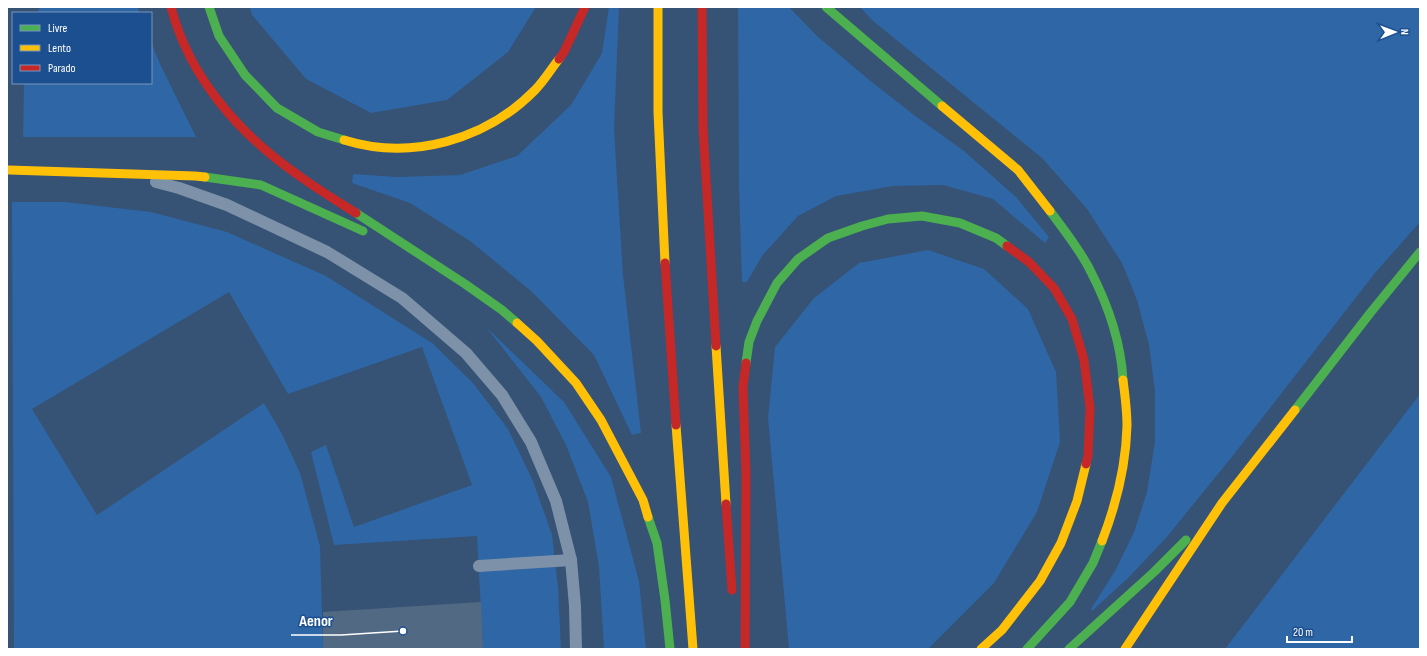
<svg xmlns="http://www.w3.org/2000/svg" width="1427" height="656" viewBox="0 0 1427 656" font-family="'Sofia Sans Condensed',sans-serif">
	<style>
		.green { fill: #2f66a5 }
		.building { fill: #526984 }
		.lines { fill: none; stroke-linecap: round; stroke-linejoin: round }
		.lane { stroke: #7d92a8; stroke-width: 12 }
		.fast { stroke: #4caf50; stroke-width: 9 }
		.slow { stroke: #ffc107; stroke-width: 9 }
		.jam { stroke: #c62828; stroke-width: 9 }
		.leader { fill: none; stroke: #fff; stroke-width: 1.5 }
		.callout-dot { fill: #fff; stroke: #1b4f8f; stroke-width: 1.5 }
		.callout-label { font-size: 16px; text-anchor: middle; font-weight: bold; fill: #fff; stroke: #1b4f8f; stroke-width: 3; stroke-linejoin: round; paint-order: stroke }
	</style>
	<rect width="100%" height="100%" fill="#365274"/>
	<g class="green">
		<polygon points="40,7 137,7 140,13 37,13"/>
		<polygon points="250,7 536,7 508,52 447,100 371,113 306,79 252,15"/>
		<polygon points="609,7 619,7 614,129 623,275 641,433 632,435 594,355 531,291 470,241 410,203 352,183 353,174 397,177 460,175 517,156 571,105 602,53"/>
		<polygon points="738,7 789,7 817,36 868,79 914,115 964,151 1016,197 1049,237 1045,243 993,199 943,185 893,186 836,196 798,216 762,256 747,282 742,282 739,188"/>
		<polygon points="860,7 1420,7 1420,222 1375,273 1235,453 1166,538 1128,578 1092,611 1091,609 1115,571 1134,532 1147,492 1155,441 1155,391 1149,345 1137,300 1122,263 1087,209 1042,158 873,21"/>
		<polygon points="151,42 160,64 196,137 23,137 24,83 151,83"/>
		<polygon points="12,202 65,202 151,212 227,232 326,276 432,343 473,383 508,429 533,481 552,535 558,587 561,649 483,649 477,536 334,545 311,452 326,445 354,527 472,485 422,347 288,394 229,292 32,409 97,515 264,403 282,434 300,473 320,546 323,649 14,649"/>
		<polygon points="928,250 984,269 1028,309 1056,372 1060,442 1037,512 994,583 928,649 789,649 768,418 775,347 814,298 859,263"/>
		<polygon points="486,327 564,402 611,477 639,581 646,649 604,649 599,567 588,502 566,445 541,397"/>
		<polygon points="1420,394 1420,649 1225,649"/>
	</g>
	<polygon class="building" points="481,602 483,649 323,649 323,612"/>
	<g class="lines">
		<g class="lane">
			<polyline points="156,182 179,188 227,205 327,252 402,298 466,353 502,395 531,442 556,501 571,560 575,606 576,649"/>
			<polyline points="479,566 571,560"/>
		</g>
		<g class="fast">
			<polyline points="209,7 219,36 245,75 277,108 318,132 344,140"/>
			<polyline points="826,7 942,106"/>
			<polyline points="205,177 261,185 363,231"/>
			<path d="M1050 211C1064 230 1081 251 1091 272 1108 305 1121 343 1123 380"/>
			<polyline points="356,213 465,284 502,310 517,323"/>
			<polyline points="746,363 749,342 757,321 777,283 798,259 828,238 862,226 888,219 922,216 960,223 996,238 1007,246"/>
			<polyline points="1295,410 1371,312 1420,252"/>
			<polyline points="648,517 657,543 665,600 670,649"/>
			<polyline points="1027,649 1070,602 1093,563 1102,541"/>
			<polyline points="1069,649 1154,572 1186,540"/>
		</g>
		<g class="slow">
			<polyline points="658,7 658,112 665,263"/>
			<polyline points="942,106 1018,170 1050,211"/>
			<path d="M344 140C411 161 486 140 535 90 544 81 551 69 559 59"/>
			<polyline points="9,170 195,176 205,177"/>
			<polyline points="517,323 537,341 576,383 601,420 643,500 648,517"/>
			<polyline points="716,346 726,504"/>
			<polyline points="676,425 693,649"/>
			<path d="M1102 541C1116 505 1126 465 1127 426 1127 411 1125 395 1123 380"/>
			<polyline points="981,649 1002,630 1040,581 1061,543 1077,501 1086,464"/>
			<polyline points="1125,649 1222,503 1295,410"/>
		</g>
		<g class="jam">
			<path d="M171 7C189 77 239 134 298 175 317 189 337 201 356 213"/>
			<polyline points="702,7 703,128 716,346"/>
			<polyline points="559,59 564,52 585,7"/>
			<polyline points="1007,246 1029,262 1054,288 1072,319 1084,360 1090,408 1088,456 1086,464"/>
			<polyline points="665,263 676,425"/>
			<polyline points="726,504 732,590"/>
			<polyline points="745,649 746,475 743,387 746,363"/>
		</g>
	</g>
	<path class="leader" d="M403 631L341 635H291"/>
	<circle class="callout-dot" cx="403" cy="631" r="4"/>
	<g class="callout-label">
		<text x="316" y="626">Aenor</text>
	</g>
	<rect width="1427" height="656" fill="none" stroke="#ffffff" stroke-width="16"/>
	<rect x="12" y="12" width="140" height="72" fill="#1b4f8f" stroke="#7695bc"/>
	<rect x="20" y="25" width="20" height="6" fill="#4caf50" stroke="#7695bc"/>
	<text x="48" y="32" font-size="12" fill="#ffffff">Livre</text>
	<rect x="20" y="45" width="20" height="6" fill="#ffc107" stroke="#7695bc"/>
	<text x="48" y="52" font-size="12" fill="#ffffff">Lento</text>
	<rect x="20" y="65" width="20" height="6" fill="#c62828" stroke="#7695bc"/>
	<text x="48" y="72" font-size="12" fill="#ffffff">Parado</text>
	<g transform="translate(1395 32) rotate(89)" stroke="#1b4f8f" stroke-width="3" paint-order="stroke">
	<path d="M0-3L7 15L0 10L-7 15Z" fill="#ffffff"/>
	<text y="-6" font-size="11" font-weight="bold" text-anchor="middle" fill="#ffffff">N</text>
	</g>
	<path d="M1287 636v6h65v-6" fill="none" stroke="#ffffff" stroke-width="2"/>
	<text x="1293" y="636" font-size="12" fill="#ffffff" stroke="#1b4f8f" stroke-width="3" paint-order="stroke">20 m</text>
</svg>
